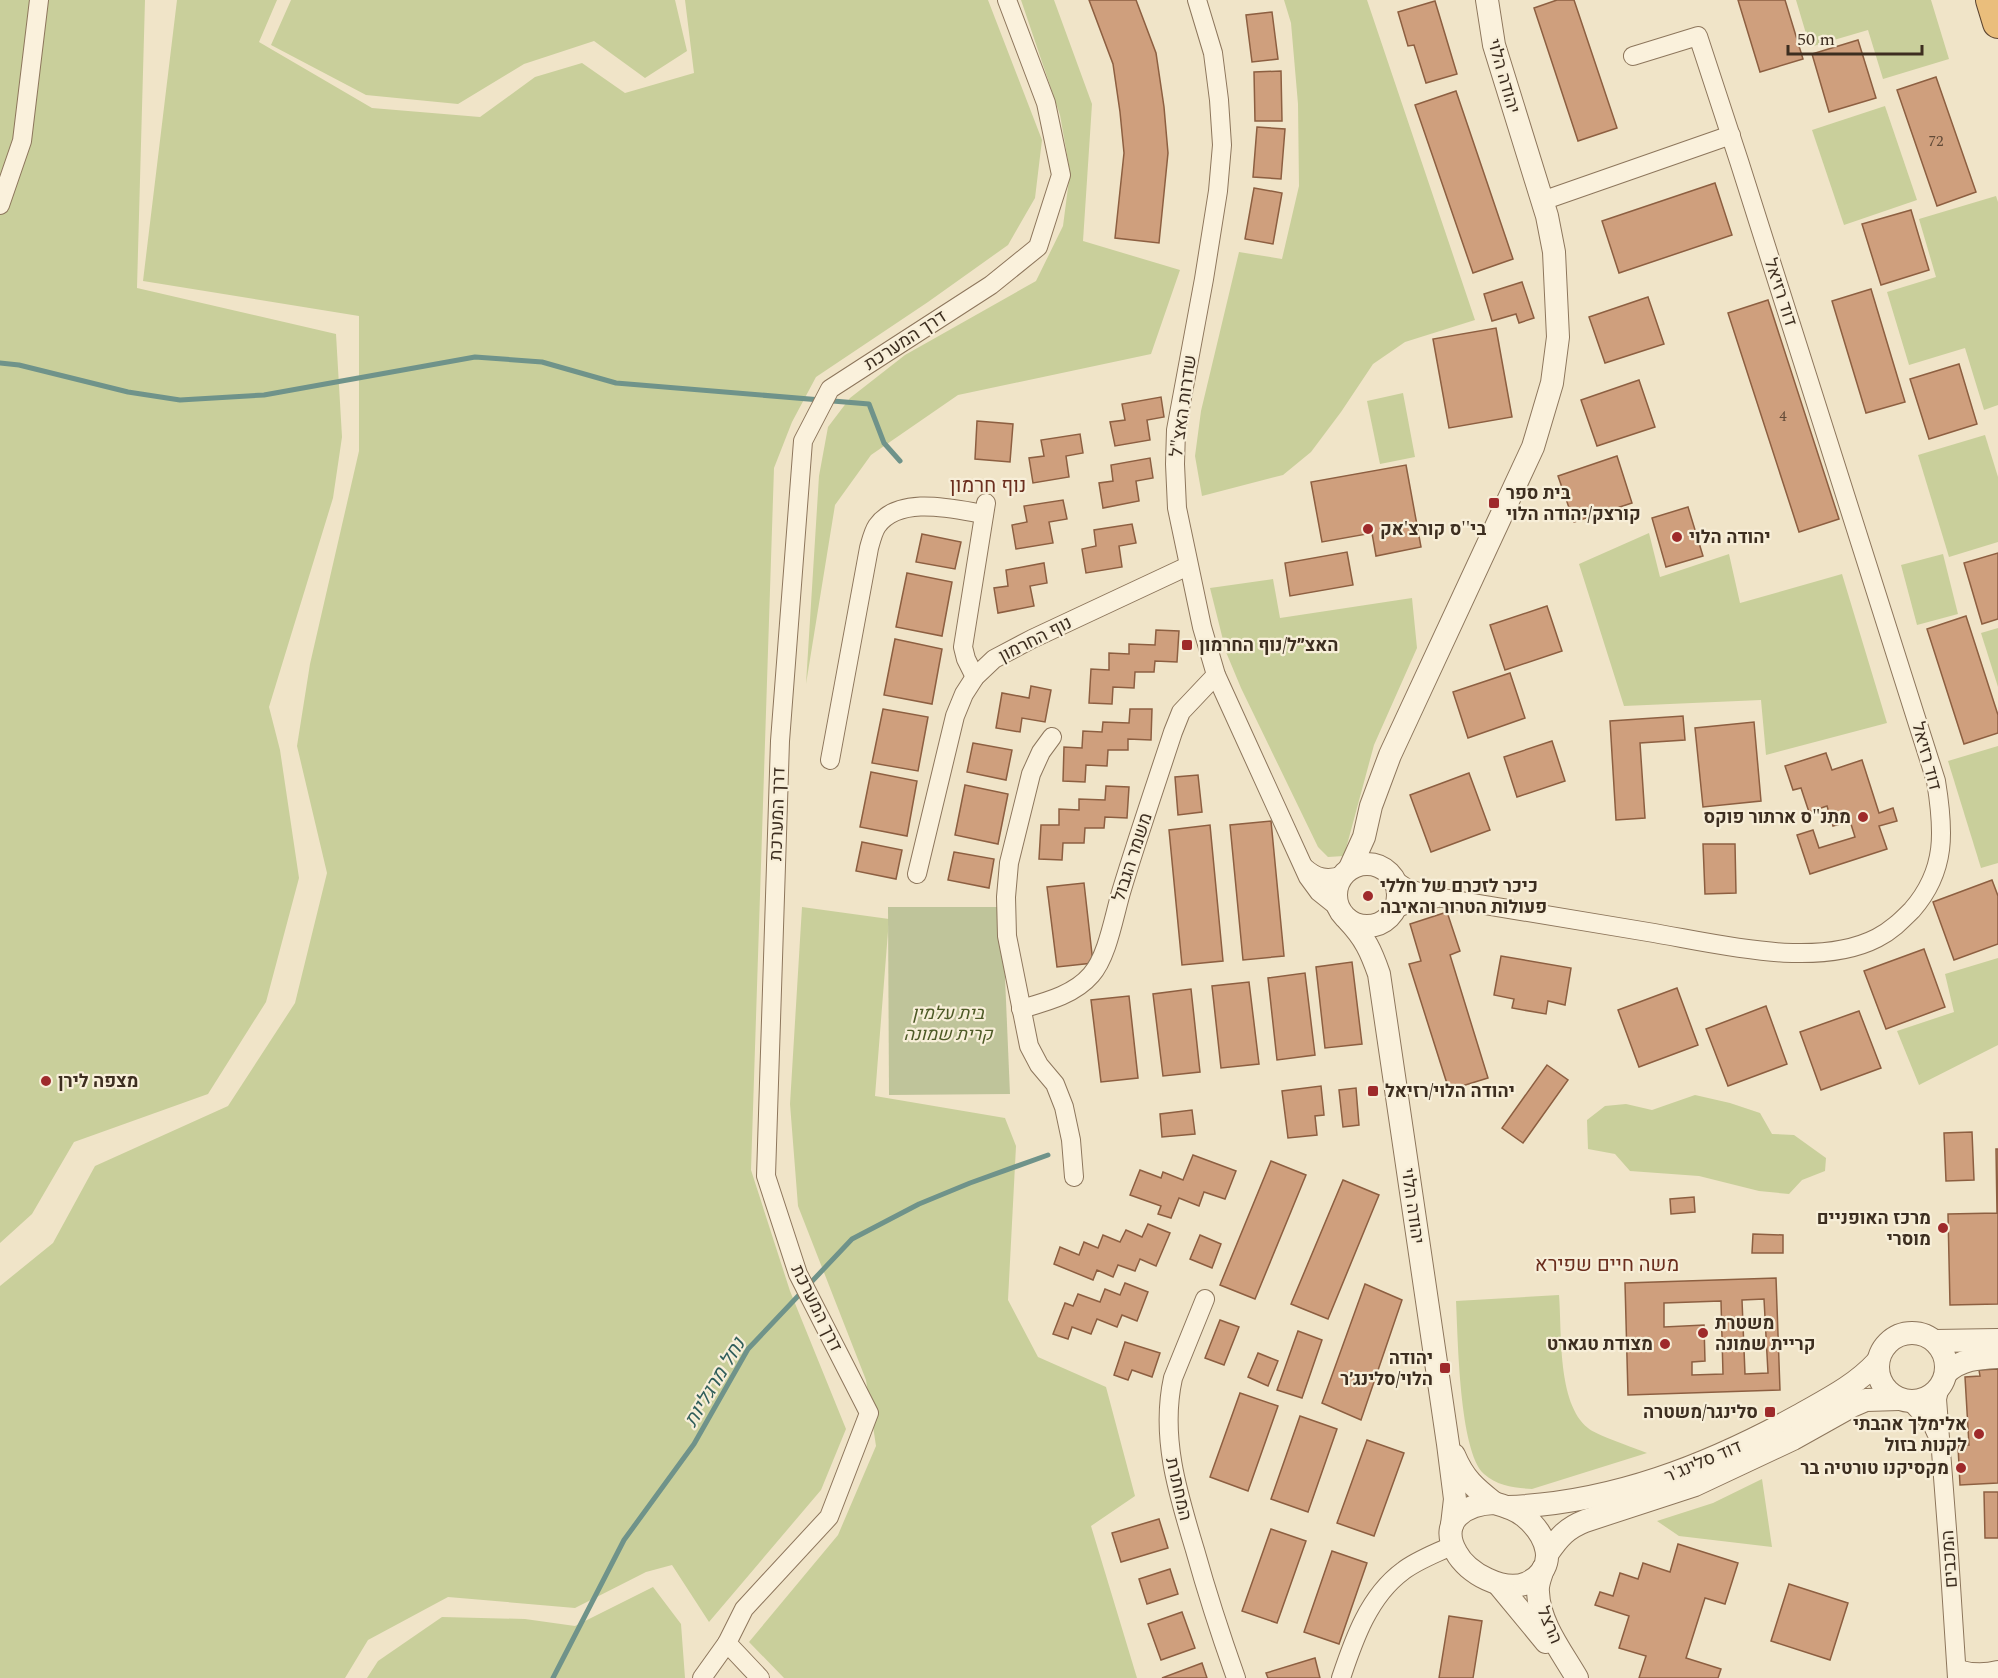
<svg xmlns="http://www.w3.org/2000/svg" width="1998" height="1678" viewBox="0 0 1998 1678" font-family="Spectral,Heebo,serif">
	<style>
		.green { fill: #c9cf9b }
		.cemetery { fill: #bfc49a }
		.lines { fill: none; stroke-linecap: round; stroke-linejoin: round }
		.stream { stroke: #6f938a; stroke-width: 5 }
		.building { fill: #cf9f7d; stroke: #8d5f41; stroke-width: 1.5; fill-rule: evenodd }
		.minor-casing { stroke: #8d765c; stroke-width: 20 }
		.tertiary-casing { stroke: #8d765c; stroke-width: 24 }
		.trunk-casing { stroke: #5b4430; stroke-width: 32 }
		.minor { stroke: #faf1dc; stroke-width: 18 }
		.tertiary { stroke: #faf1dc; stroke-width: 22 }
		.trunk { stroke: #eabe7c; stroke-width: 30 }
		.poi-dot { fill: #9e2a2b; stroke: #f7eed8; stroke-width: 2 }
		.labels { text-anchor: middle; stroke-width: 4.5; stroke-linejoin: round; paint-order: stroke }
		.number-label { font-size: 15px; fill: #624a37 }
		.street-label { font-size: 18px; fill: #3d2e20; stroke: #f7eed8 }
		.poi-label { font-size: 18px; font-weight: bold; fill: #3d2e20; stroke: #f7eed8; text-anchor: start }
		.park-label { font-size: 18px; font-style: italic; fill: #4d5a26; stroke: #f7eed8 }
		.neighbourhood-label { font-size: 20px; fill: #6b2e1e; stroke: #f7eed8 }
		.water-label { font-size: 20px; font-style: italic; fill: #2f5d5a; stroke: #f7eed8 }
	</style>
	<rect width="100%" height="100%" fill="#f0e4c8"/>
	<g class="green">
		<polygon points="0,0 145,0 137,288 336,334 342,437 333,498 269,707 280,750 299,878 266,1002 208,1094 74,1142 32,1214 0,1243"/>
		<polygon points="177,0 277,0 259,42 372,108 480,117 535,77 582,63 625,93 694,73 685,0 988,0 1042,140 1035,198 1008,245 928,302 816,377 792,422 774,468 751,1170 790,1291 846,1429 821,1490 709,1622 672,1565 646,1572 575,1608 448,1597 368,1640 345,1678 0,1678 0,1286 53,1243 95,1166 228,1106 295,1003 327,873 297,746 310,664 359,451 359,316 143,281"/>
		<polygon points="291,0 675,0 687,51 645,78 594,41 524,64 458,104 366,95 271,45"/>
		<polygon points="1021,0 1054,0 1092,104 1083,241 1180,270 1151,354 958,395 871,455 835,505 806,684 819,476 828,427 850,398 905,355 1036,281 1063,226 1070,172 1060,115"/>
		<polygon points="1284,0 1367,0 1475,320 1405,342 1373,364 1341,412 1311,452 1283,475 1202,496 1195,456 1201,411 1239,252 1282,259 1299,186 1298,104 1291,23"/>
		<polygon points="1796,0 1931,0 1949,59 1883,79 1868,30 1810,47"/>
		<polygon points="1885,106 1917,200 1844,225 1812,130"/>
		<polygon points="1996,196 1998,202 1998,405 1984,410 1965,348 1909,365 1887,292 1936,277 1919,219"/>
		<polygon points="1403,393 1415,457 1380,464 1367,401"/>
		<polygon points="1985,435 1998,477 1998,542 1949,557 1918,455"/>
		<polygon points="1649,533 1660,577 1729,554 1740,603 1842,574 1887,723 1766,755 1761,700 1624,706 1579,564"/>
		<polygon points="1943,554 1958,614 1917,625 1901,565"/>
		<polygon points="1273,579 1280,618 1412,598 1417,648 1374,745 1344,856 1328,857 1318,847 1241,688 1226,652 1210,588"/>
		<polygon points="1998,628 1998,687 1981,633"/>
		<polygon points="1998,746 1998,863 1981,868 1948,761"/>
		<polygon points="802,907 889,919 875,1096 1005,1118 1016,1146 1008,1300 1038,1357 1106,1387 1135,1496 1091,1526 1137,1678 784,1678 749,1642 838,1535 876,1446 866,1380 798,1206 790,1104"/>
		<polygon points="1998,958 1998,1045 1919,1085 1897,1031 1954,1012 1945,974"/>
		<polygon points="1695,1095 1730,1103 1760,1113 1772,1134 1794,1135 1826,1158 1825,1171 1802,1180 1789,1194 1759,1191 1699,1176 1630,1171 1615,1154 1588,1149 1587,1120 1605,1106 1626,1104 1652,1110"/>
		<path d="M1559 1295C1562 1332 1557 1403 1588 1428 1596 1435 1635 1448 1647 1453L1532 1489C1515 1488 1497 1486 1484 1474 1459 1451 1458 1337 1456 1301Z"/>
		<polygon points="1762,1479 1772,1547 1679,1536 1657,1521 1713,1503"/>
		<polygon points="653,1587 681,1624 685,1678 367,1678 378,1661 442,1617 525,1619 575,1626"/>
	</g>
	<polygon class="cemetery" points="888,907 1002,907 1010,1094 889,1095"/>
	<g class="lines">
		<g class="stream">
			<polyline points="0,363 19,365 128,392 180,400 264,395 475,357 542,362 616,383 869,404 884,443 900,461"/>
			<polyline points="553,1678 624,1540 694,1444 748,1349 852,1239 919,1204 970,1183 1048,1155"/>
		</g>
	</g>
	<g class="building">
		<polygon points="1089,0 1136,0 1156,53 1164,107 1168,153 1159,243 1115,238 1124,153 1120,112 1113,64"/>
		<polygon points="1557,0 1574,0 1617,128 1578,141 1534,8"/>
		<polygon points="1738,0 1785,0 1803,59 1760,72"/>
		<polygon points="1435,1 1457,74 1426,83 1414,45 1408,46 1398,12"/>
		<polygon points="1272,12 1278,59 1252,62 1246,15"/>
		<polygon points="1858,40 1876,98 1829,112 1812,54"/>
		<polygon points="1281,71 1282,121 1255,121 1254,72"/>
		<polygon points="1936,77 1976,192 1937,206 1897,90"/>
		<polygon points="1456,91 1513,259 1473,273 1415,105"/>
		<polygon points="1257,127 1285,129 1281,179 1253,177"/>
		<polygon points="1715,183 1732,235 1619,273 1602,221"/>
		<polygon points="1254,188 1282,193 1273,244 1245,239"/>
		<polygon points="1911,210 1929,270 1881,285 1862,224"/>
		<polygon points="1522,282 1534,318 1519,323 1516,314 1492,321 1484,294"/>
		<polygon points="1871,289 1905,402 1866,413 1832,301"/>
		<polygon points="1648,297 1664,344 1605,363 1589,317"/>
		<polygon points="1768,300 1839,519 1799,532 1728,313"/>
		<polygon points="1496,328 1512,417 1449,428 1433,339"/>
		<polygon points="1959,364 1977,424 1929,439 1910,379"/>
		<polygon points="1639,380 1655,427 1597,446 1581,400"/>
		<polygon points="1161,397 1164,417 1147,420 1150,440 1115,446 1110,422 1125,420 1122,404"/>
		<polygon points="977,421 1013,424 1010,462 975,459"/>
		<polygon points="1080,434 1083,453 1066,456 1069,477 1033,483 1029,458 1044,456 1041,440"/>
		<polygon points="1617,456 1632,503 1574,522 1558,476"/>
		<polygon points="1150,458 1153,478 1136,481 1139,501 1103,508 1099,483 1113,481 1111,465"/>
		<polygon points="1406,465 1421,547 1376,556 1372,533 1322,542 1311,482"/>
		<polygon points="1063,500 1067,519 1049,522 1053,543 1016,549 1012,525 1027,522 1024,506"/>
		<polygon points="1688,507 1703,556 1666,567 1652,518"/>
		<polygon points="1132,524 1136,543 1119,546 1122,567 1086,573 1082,549 1096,546 1094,530"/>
		<polygon points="922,534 961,542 955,569 916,562"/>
		<polygon points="1347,552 1353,585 1290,596 1285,563"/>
		<polygon points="1998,553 1998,619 1982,624 1964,563"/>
		<polygon points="1044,563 1047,583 1030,586 1034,606 998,613 994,588 1008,586 1006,570"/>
		<polygon points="907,573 952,582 942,636 896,627"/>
		<polygon points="1547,606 1562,651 1505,670 1490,625"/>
		<polygon points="1966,616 1998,715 1998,733 1964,744 1927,629"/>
		<polygon points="1156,630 1179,631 1177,662 1155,661 1154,672 1135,672 1134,688 1113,687 1112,704 1089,703 1091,669 1109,670 1109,653 1129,654 1129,644 1155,645"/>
		<polygon points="895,639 942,649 932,704 884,695"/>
		<polygon points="1510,673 1525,718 1468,738 1453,692"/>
		<polygon points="1031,686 1051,690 1045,722 1022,718 1020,732 996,728 1002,693 1029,698"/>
		<polygon points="883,709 928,717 918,771 872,763"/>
		<polygon points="1130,709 1152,709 1151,740 1128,739 1128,750 1108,750 1107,766 1086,765 1085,782 1063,781 1064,747 1082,748 1083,731 1102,732 1103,722 1129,723"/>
		<polygon points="1683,716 1685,740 1640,743 1645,818 1616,820 1610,721"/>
		<polygon points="1754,722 1761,801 1703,807 1695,728"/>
		<polygon points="1552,741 1565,781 1517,797 1504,757"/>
		<polygon points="973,743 1012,750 1006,780 967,772"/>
		<polygon points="1826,753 1832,770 1862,760 1879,813 1893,808 1897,821 1879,826 1887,849 1810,874 1797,835 1813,830 1819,848 1855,837 1850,821 1833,826 1827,806 1809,812 1801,788 1793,790 1785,766"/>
		<polygon points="871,772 917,781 907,836 860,827"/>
		<polygon points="1469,773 1490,830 1431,852 1410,795"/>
		<polygon points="1198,775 1202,812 1178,815 1175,777"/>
		<polygon points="965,785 1008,794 998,844 955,835"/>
		<polygon points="1106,786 1129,787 1127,818 1105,817 1104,828 1085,828 1084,843 1063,843 1062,860 1039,859 1041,825 1059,825 1059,809 1079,810 1079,799 1105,800"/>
		<polygon points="1271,821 1284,956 1243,960 1230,825"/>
		<polygon points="1210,825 1223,961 1182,965 1169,830"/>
		<polygon points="862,842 902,850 896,879 856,871"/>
		<polygon points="1703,844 1735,844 1736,893 1705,894"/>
		<polygon points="954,852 994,859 989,888 948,880"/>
		<polygon points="1992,880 1998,896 1998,944 1954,960 1933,902"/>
		<polygon points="1084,883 1093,963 1057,967 1047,887"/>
		<polygon points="1447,912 1460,951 1450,955 1488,1078 1449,1090 1409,964 1421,961 1410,924"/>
		<polygon points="1924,949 1945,1007 1886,1029 1864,971"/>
		<polygon points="1501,956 1571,968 1565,1005 1548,1001 1546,1014 1512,1008 1514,999 1494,995"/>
		<polygon points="1352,962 1362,1044 1325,1048 1316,967"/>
		<polygon points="1305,973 1315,1055 1277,1060 1268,978"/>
		<polygon points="1249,982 1259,1064 1221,1068 1212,986"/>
		<polygon points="1677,988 1698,1045 1639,1067 1618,1010"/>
		<polygon points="1191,989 1200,1072 1163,1076 1153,994"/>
		<polygon points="1129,996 1138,1078 1101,1082 1091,1000"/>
		<polygon points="1766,1006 1787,1064 1728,1086 1706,1029"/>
		<polygon points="1859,1011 1881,1068 1821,1090 1800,1032"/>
		<polygon points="1547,1065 1568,1080 1523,1143 1502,1128"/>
		<polygon points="1321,1086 1324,1115 1315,1116 1317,1135 1288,1138 1282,1091"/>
		<polygon points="1356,1088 1359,1125 1343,1127 1339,1090"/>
		<polygon points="1192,1110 1195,1134 1162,1137 1160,1114"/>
		<polygon points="1972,1132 1974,1180 1946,1181 1944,1133"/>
		<polygon points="1996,1149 1998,1149 1998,1304 1950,1305 1948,1214 1997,1213"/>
		<polygon points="1193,1155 1236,1171 1225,1199 1204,1192 1199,1206 1179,1198 1171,1218 1158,1214 1161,1206 1130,1195 1140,1170 1161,1178 1163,1172 1183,1180"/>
		<polygon points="1271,1161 1306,1175 1255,1299 1220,1285"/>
		<polygon points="1343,1180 1379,1195 1328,1319 1291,1304"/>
		<polygon points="1694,1197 1695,1212 1671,1214 1670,1199"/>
		<polygon points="1148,1224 1170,1233 1156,1266 1140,1259 1135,1271 1118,1265 1113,1277 1097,1270 1093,1280 1054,1264 1060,1247 1079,1255 1084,1242 1098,1248 1103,1235 1120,1242 1126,1230 1142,1237"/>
		<polygon points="1753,1234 1783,1235 1783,1253 1752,1253"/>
		<polygon points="1200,1235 1221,1244 1212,1268 1190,1259"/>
		<path d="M1776 1278 1780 1390 1628 1395 1625 1283ZM1764 1299 1768 1373 1745 1374 1742 1300ZM1721 1301 1723 1374 1692 1375V1362L1705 1361 1704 1325 1664 1327V1303Z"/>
		<polygon points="1125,1283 1148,1292 1137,1321 1122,1315 1117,1327 1097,1319 1091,1334 1072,1327 1068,1339 1053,1334 1065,1303 1073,1306 1078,1294 1100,1302 1105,1289 1120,1295"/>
		<polygon points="1365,1284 1402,1300 1361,1420 1322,1403"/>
		<polygon points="1220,1320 1239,1327 1224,1365 1205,1358"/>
		<polygon points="1298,1331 1322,1340 1302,1398 1277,1390"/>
		<polygon points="1125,1342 1160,1353 1152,1377 1132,1370 1128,1380 1114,1375"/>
		<polygon points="1258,1353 1278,1361 1268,1386 1248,1377"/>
		<polygon points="1998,1369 1998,1483 1960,1485 1958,1446 1969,1445 1965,1377 1980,1376 1979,1370"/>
		<polygon points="1240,1393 1278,1406 1248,1491 1210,1477"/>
		<polygon points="1300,1416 1337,1429 1308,1512 1271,1499"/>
		<polygon points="1367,1440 1404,1453 1374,1536 1337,1523"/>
		<polygon points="1984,1492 1998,1492 1998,1538 1985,1538"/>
		<polygon points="1159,1519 1168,1548 1121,1562 1112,1533"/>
		<polygon points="1271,1529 1306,1541 1277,1623 1242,1611"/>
		<polygon points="1678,1544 1738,1563 1725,1604 1705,1598 1686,1658 1721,1669 1718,1678 1639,1678 1646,1656 1619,1648 1629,1616 1595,1605 1600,1592 1613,1596 1620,1573 1638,1579 1643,1563 1670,1572"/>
		<polygon points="1332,1551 1367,1563 1339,1644 1304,1632"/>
		<polygon points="1170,1569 1178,1594 1147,1604 1139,1579"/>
		<polygon points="1789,1584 1848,1603 1830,1660 1771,1641"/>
		<polygon points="1182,1612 1195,1648 1161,1660 1148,1624"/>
		<polygon points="1449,1616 1482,1621 1473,1678 1439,1678"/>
		<polygon points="1315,1658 1320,1678 1268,1678 1266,1673"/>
		<polygon points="1202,1663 1207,1678 1162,1678"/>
	</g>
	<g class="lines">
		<defs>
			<g id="minor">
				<polyline points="1197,0 1213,53 1219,100 1222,145 1218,191 1204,279 1176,430 1175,464 1177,508 1202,627 1216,675 1308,877 1319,892 1339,908"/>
				<polyline points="1542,201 1731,135"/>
				<polyline points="0,205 22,141 39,0"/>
				<polyline points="975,677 966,659 963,647 986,503"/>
				<polyline points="1052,737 1041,752 1031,774 1009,863 1006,897 1007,936 1029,1046 1039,1065 1055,1084 1064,1107 1071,1140 1074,1177"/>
				<path d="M830 760 869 548C871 541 873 532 877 526 899 495 953 509 984 514"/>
				<path d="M1304 867C1316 878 1327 881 1343 875"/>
				<polyline points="917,874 955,716 964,694 975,677 994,659 1032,639 1188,566"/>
				<path d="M1393 879 1408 889 1442 898C1511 909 1580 921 1648 932 1715 943 1815 970 1877 938 1891 931 1901 921 1912 910 1947 870 1944 830 1936 781L1739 161 1698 36 1633 56"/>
				<polyline points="1393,910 1405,905 1434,899"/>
				<path d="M1021 1009C1045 1002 1074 995 1091 975 1108 956 1114 915 1122 889 1138 836 1156 784 1173 732L1181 712 1216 675"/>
				<path d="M1205 1299 1173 1378C1160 1437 1178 1494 1195 1550 1207 1593 1221 1636 1236 1678"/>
				<polyline points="1940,1386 1937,1399 1949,1555 1957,1678"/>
				<polyline points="1910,1401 1933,1426 1938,1437"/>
				<path d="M1957 1669C1971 1673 1983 1674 1998 1670"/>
				<polyline points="702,1678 727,1643"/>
				<polyline points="760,1678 727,1643 744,1609 829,1517 869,1413 798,1274 766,1176 780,741 803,441 830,389 991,285 1038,247 1061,175 1046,103 1007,0"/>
				<path d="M1341 1678C1354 1639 1369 1596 1403 1571 1417 1560 1437 1553 1453 1545"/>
			</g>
			<g id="tertiary">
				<circle cx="1367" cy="895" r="31"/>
				<polyline points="1350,868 1364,837 1371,806 1390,755 1533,447 1552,383 1558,337 1554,252 1547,216 1494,45 1487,0"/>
				<path d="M1348 920C1365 938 1371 951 1379 974L1448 1444 1455 1499 1452 1525"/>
				<circle cx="1912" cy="1367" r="34"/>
				<polyline points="1935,1341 1998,1340"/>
				<path d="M1946 1373C1961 1359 1978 1358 1998 1357"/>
				<path d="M1454 1455C1464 1479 1475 1488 1494 1503"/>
				<path d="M1494 1503C1505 1506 1515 1509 1524 1516 1546 1534 1561 1567 1527 1583 1504 1593 1467 1573 1456 1552 1438 1520 1467 1504 1494 1503Z"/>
				<path d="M1508 1507C1612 1503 1707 1466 1798 1416 1826 1400 1855 1386 1877 1362"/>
				<path d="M1548 1553C1559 1537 1567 1528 1585 1521L1695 1485 1793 1439 1852 1406 1866 1400 1899 1399"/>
				<path d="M1543 1569C1541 1576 1537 1584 1538 1592 1539 1623 1562 1652 1577 1678"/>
				<polyline points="1499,1585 1546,1642"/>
			</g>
			<polyline id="trunk" points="1991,0 1998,23"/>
		</defs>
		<use href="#minor" class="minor-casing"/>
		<use href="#tertiary" class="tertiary-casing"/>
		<use href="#trunk" class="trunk-casing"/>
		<use href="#minor" class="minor"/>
		<use href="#tertiary" class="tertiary"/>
		<use href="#trunk" class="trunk"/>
	</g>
	<g class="poi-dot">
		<rect x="1488" y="497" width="12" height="12" rx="3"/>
		<circle cx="1368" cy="529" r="6"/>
		<circle cx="1677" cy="537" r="6"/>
		<rect x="1181" y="639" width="12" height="12" rx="3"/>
		<circle cx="1863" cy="817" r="6"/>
		<circle cx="1368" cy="896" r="6"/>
		<circle cx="46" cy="1081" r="6"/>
		<rect x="1367" y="1085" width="12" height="12" rx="3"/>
		<circle cx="1943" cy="1228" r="6"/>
		<circle cx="1703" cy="1333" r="6"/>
		<circle cx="1665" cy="1344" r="6"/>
		<rect x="1439" y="1362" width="12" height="12" rx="3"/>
		<rect x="1764" y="1406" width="12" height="12" rx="3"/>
		<circle cx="1979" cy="1434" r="6"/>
		<circle cx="1961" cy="1468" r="6"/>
	</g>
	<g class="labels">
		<g class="number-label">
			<text x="1936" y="146">72</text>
			<text x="1783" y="421">4</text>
		</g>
		<g class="street-label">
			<text transform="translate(1504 76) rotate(74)" y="6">יהודה הלוי</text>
			<text transform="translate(1781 292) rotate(72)" y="6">דוד רזיאל</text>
			<text transform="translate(905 340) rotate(-33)" y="6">דרך המערכת</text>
			<text transform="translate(1183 406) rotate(-82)" y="6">שדרות האצ"ל</text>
			<text transform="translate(1035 639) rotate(-27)" y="6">נוף החרמון</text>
			<text transform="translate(1927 756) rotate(75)" y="6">דוד רזיאל</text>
			<text transform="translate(777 814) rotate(-88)" y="6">דרך המערכת</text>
			<text transform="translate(1132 857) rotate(-72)" y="6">משמר הגבול</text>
			<text transform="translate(1413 1206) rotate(82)" y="6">יהודה הלוי</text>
			<text transform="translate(817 1308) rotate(64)" y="6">דרך המערכת</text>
			<text transform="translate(1703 1461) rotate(-23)" y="6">דוד סלינג'ר</text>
			<text transform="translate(1179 1489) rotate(77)" y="6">המחתרת</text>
			<text transform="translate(1949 1559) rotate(-94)" y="6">המכבים</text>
			<text transform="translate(1550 1625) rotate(67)" y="6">הרצל</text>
		</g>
		<g class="poi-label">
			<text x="1506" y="499">בית ספר<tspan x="1506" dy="21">קורצק/יהודה הלוי</tspan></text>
			<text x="1380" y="535">בי''ס קורצ'אק</text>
			<text x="1689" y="543">יהודה הלוי</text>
			<text x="1199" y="651">האצ״ל/נוף החרמון</text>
			<text x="1851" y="823" text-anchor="end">מתנ"ס ארתור פוקס</text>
			<text x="1380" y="892">כיכר לזכרם של חללי<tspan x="1380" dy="21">פעולות הטרור והאיבה</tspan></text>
			<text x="58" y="1087">מצפה לירן</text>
			<text x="1385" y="1097">יהודה הלוי/רזיאל</text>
			<text x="1931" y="1224" text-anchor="end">מרכז האופניים<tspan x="1931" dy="21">מוסרי</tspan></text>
			<text x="1715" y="1329">משטרת<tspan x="1715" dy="21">קריית שמונה</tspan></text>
			<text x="1653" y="1350" text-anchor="end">מצודת טגארט</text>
			<text x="1433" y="1364" text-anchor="end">יהודה<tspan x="1433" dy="21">הלוי/סלינג׳ר</tspan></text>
			<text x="1758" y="1418" text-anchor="end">סלינגר/משטרה</text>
			<text x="1967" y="1430" text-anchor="end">אלימלך אהבתי<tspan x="1967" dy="21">לקנות בזול</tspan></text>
			<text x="1949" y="1474" text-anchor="end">מקסיקנו טורטיה בר</text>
		</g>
		<g class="park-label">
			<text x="948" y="1019">בית עלמין<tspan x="948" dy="21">קרית שמונה</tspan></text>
		</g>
		<g class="neighbourhood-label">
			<text x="988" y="492">נוף חרמון</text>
			<text x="1607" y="1271">משה חיים שפירא</text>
		</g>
		<g class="water-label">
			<text transform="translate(714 1382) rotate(-59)" y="7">נחל מרגליות</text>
		</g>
	</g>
	<path d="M1788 45v9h134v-9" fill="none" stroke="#3d2e20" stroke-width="3"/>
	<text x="1797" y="45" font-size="18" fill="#3d2e20" stroke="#f7eed8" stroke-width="4.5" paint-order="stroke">50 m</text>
</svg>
